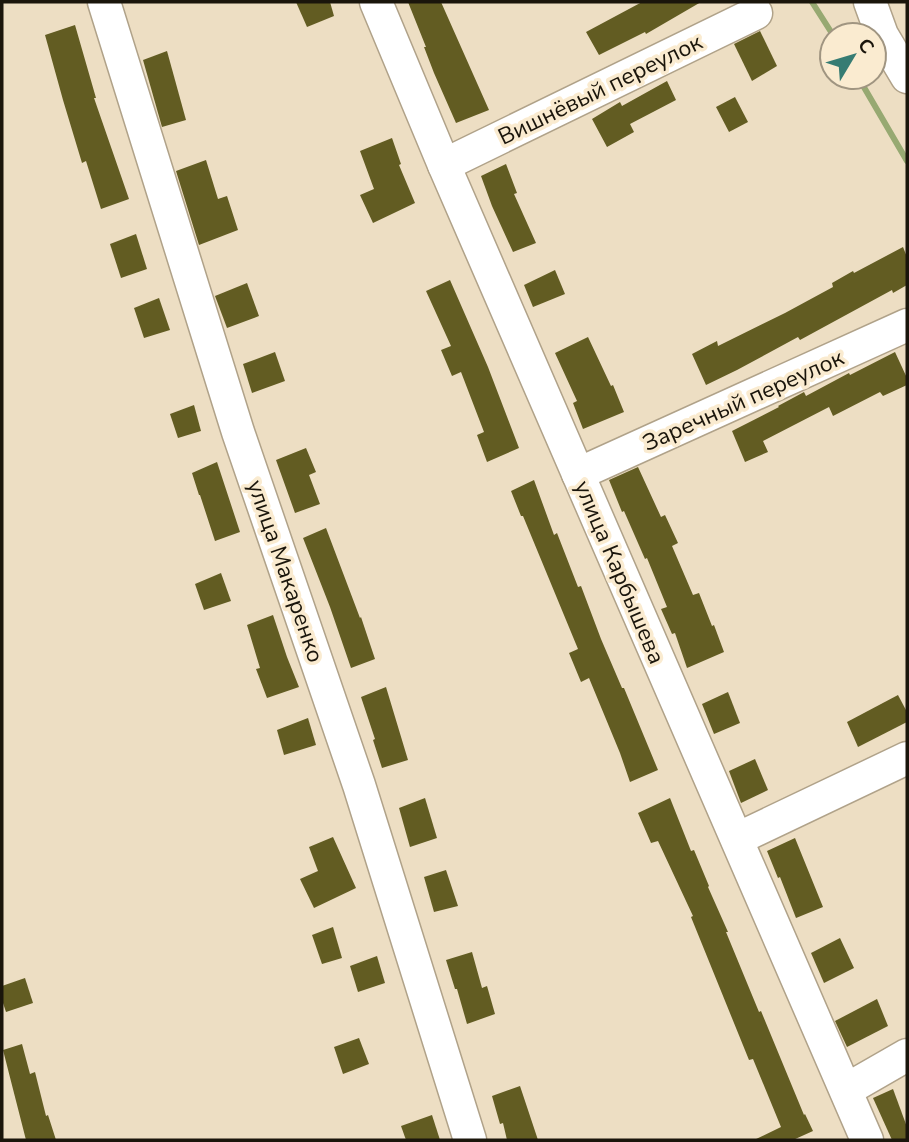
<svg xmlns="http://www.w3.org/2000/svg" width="909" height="1142" viewBox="0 0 909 1142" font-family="'Nunito Sans',sans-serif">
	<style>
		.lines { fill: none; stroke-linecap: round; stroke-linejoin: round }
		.stream { stroke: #97a972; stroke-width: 6 }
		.building { fill: #625c22 }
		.minor-casing { stroke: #b0a289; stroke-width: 35 }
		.minor { stroke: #fff; stroke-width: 32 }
		.labels { text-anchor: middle; stroke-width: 7; stroke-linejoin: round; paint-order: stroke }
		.street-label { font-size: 23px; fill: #1a150b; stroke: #faebd0 }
	</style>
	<rect width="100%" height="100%" fill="#eddec3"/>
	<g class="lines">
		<g class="stream">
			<polyline points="812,2 833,35"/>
			<polyline points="858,77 907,161"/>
		</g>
	</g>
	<g class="building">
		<polygon points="296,2 330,2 334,16 307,27"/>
		<polygon points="408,2 441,2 489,110 456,123 434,73 424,47 426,47"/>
		<polygon points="642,2 701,2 646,34 645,32 599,55 586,32"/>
		<polygon points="75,25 96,98 94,98 129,199 101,209 86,161 82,163 63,100 45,35"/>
		<polygon points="760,31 777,66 752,81 734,44"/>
		<polygon points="167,51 186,120 162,127 143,60"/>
		<polygon points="667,81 676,100 630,124 634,132 607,147 592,119 620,102 622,106"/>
		<polygon points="735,97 748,122 729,132 716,107"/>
		<polygon points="392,138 401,164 399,165 415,203 373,223 360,195 374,189 360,151"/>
		<polygon points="206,160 218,199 227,196 238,230 199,245 176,171"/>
		<polygon points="506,164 517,193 514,194 536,243 513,252 492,206 481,176"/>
		<polygon points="136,234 147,269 121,278 110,244"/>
		<polygon points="903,247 907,257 907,285 893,293 892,290 800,340 798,337 737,370 706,385 692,354 717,341 718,346 785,313 833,287 832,283 853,271 854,273"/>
		<polygon points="555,270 565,294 533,307 524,285"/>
		<polygon points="450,280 488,367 519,448 487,462 477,435 484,432 461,372 452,376 441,350 451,346 426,291"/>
		<polygon points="247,283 259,316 227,328 215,296"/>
		<polygon points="159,298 170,330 144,338 134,308"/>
		<polygon points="588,337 611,386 613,385 624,412 583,429 573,403 577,401 555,353"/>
		<polygon points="275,352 285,381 252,393 243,364"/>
		<polygon points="895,352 907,378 907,385 883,396 880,392 833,416 829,407 763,441 768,452 745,462 732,431 779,407 778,406 804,392 806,396 849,373 850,375"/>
		<polygon points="194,405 201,431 178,438 170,414"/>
		<polygon points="306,448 316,472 309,475 320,504 295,513 276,460"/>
		<polygon points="217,462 240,532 215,541 200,495 199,495 192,473"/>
		<polygon points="638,467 661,517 665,515 678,543 672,546 693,595 699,593 712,626 714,625 724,652 687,668 675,633 672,634 661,609 667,607 647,558 645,559 624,511 622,512 609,480"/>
		<polygon points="534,480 554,535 557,533 578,587 581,586 601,639 622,688 624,688 658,770 630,782 620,753 589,678 581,682 569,653 578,649 523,516 521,516 511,491"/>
		<polygon points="326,528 360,618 361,617 375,659 351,668 330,607 303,538"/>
		<polygon points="221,573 231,601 204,610 195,584"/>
		<polygon points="273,615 287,657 299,687 267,698 256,669 260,668 247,625"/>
		<polygon points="386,687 408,760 382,768 373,740 375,739 361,697"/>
		<polygon points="728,692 740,723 714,734 702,704"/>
		<polygon points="898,695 907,712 907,722 858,747 847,722"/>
		<polygon points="308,718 316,745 284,755 277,730"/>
		<polygon points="755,759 768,790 741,803 729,771"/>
		<polygon points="425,798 437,838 410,847 399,808"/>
		<polygon points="670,798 691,851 694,850 709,886 708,887 728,932 726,932 759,1012 761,1011 804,1115 805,1114 813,1131 793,1140 754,1140 781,1127 753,1059 749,1060 691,917 693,916 658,841 651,843 638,813"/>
		<polygon points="333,837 356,888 314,908 300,879 318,871 309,847"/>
		<polygon points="795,838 823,907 796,918 780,877 778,878 767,851"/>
		<polygon points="446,870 458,906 434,912 424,877"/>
		<polygon points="333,927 342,958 322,964 312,935"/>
		<polygon points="840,938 854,968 824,983 811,953"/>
		<polygon points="472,952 482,988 487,986 495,1014 467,1024 457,989 455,989 446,960"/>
		<polygon points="377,956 385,983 358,992 350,966"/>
		<polygon points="25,978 33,1003 6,1012 2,1000 2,986"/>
		<polygon points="877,999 888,1026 847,1047 835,1021"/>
		<polygon points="359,1038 369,1064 343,1074 334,1047"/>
		<polygon points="22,1044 30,1074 35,1072 46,1116 48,1115 56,1140 26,1140 3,1050"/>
		<polygon points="520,1086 538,1140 507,1140 503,1123 500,1124 492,1096"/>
		<polygon points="893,1089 907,1127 907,1140 892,1140 873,1098"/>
		<polygon points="432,1115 440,1140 406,1140 401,1126"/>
	</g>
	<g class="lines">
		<defs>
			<g id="minor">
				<polyline points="104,2 238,432 359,785 470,1140"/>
				<polyline points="376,2 444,165 867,1140"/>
				<polyline points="870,2 882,35 907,77"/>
				<polyline points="444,165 756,13"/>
				<polyline points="578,474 907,325"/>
				<polyline points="737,839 907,758"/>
				<polyline points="846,1090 907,1055"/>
			</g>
		</defs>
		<use href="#minor" class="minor-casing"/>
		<use href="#minor" class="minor"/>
	</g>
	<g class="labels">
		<g class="street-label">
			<text transform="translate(600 89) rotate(-26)" y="8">Вишнёвый переулок</text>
			<text transform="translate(743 400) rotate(-24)" y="8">Заречный переулок</text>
			<text transform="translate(286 571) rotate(71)" y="8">улица Макаренко</text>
			<text transform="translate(620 572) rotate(67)" y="8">улица Карбышева</text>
		</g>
	</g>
	<rect width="909" height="1142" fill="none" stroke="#1a150b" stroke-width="7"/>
	<g transform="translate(853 56) rotate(52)"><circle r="33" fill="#faebd0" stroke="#a09581" stroke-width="2"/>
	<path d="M0-5L12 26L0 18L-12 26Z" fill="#367c73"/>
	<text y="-10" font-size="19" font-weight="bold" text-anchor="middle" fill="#1a150b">С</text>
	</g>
</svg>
